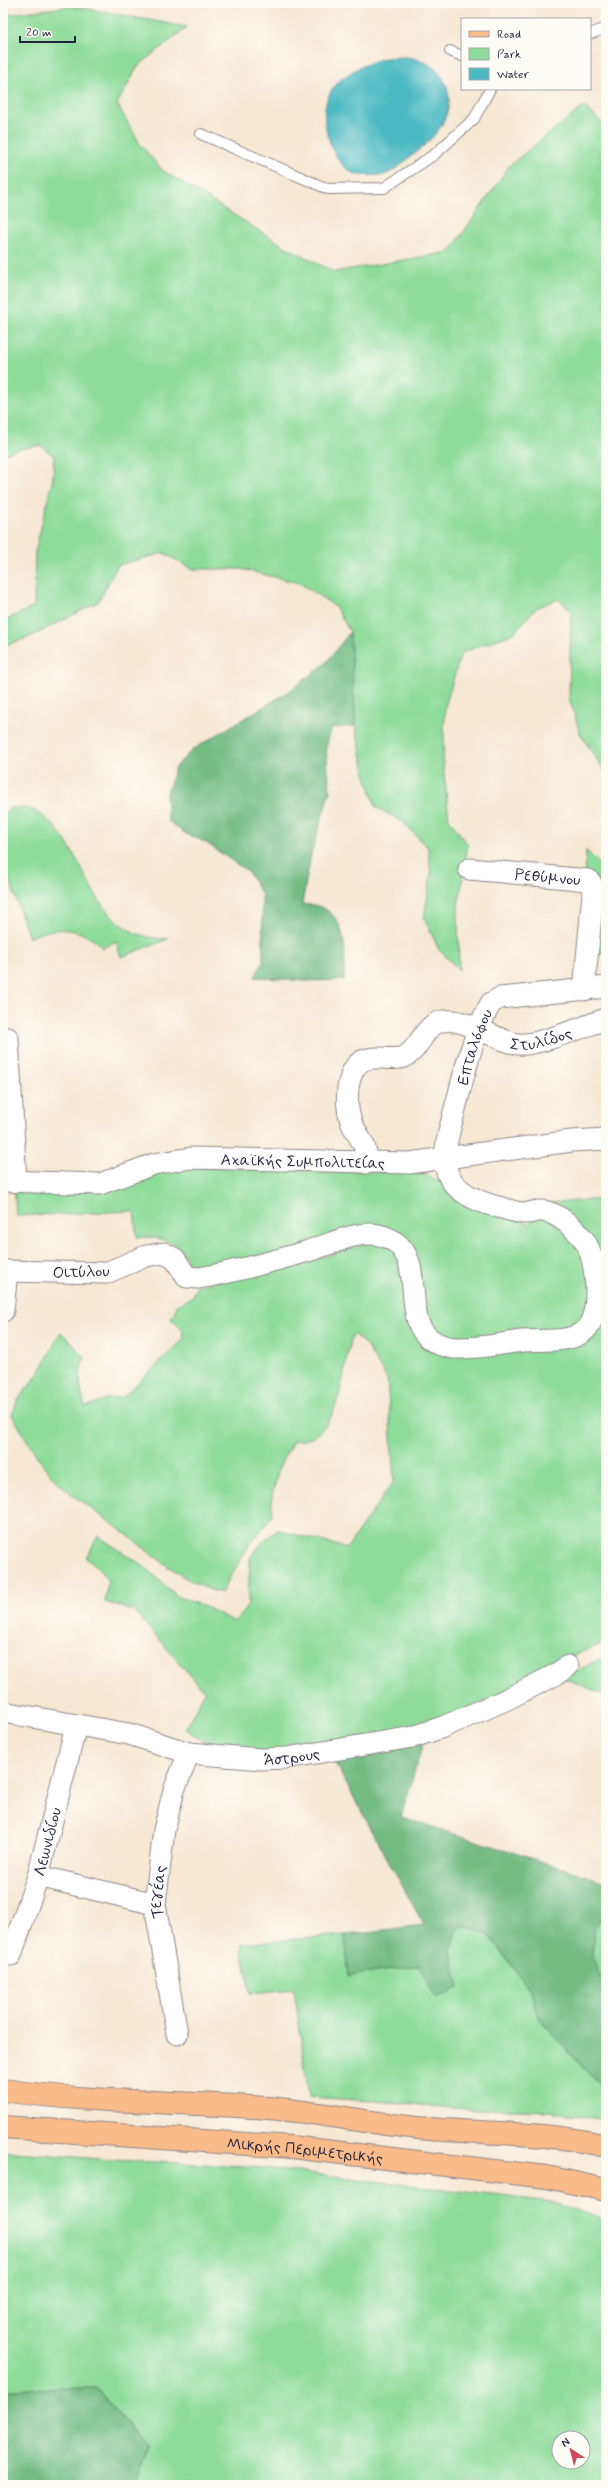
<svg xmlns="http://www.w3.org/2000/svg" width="609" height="2488" viewBox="0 0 609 2488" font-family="Mynerve,sans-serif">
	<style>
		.green { fill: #8edc9a; stroke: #587f6a; fill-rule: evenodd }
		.forest { fill: #72bc82; stroke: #4a6f5e }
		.water { fill: #4bbac2; stroke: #366e7e }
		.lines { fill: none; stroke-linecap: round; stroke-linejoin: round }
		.lane-casing { stroke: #8c8587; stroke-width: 12 }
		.street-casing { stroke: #8c8587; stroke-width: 23 }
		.primary-casing { stroke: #8c8587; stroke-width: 24 }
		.lane { stroke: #fff; stroke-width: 10 }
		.street { stroke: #fff; stroke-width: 21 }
		.primary { stroke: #fabb8b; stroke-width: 22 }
		.labels { text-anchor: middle; stroke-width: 3.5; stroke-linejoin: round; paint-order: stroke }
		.street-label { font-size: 16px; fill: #22223b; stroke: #fdfcf7 }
	</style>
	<rect width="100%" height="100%" fill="#fdfcf7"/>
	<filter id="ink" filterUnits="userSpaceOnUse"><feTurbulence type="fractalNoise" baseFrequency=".025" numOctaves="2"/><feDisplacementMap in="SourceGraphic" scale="8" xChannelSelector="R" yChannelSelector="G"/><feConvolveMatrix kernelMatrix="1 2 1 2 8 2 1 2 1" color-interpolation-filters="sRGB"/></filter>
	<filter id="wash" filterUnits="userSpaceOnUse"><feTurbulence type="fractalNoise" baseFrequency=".012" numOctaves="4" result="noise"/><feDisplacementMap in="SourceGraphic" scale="16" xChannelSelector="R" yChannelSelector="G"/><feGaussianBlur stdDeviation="0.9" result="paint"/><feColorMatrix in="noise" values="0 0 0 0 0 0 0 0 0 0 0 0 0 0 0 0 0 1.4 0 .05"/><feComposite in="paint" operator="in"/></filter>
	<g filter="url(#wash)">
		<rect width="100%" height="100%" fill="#f6e8d3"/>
		<g class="green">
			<polygon points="72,6 187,27 138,66 117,104 140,144 162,170 284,246 334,272 450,252 510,165 584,106 606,127 606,774 580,733 569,698 571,611 558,599 536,608 514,633 461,653 445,707 443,764 449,819 468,845 458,907 459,970 439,950 424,918 431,875 428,848 403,822 376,807 366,777 354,720 350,632 335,606 299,583 241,569 192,569 164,553 118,565 98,602 30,637 3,646 3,621 34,607 35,552 53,478 54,456 40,445 14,450 3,455 3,15"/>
			<path d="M9 808C16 808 27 807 33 810 92 841 83 939 168 939L121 957 116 941 103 948C81 926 55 925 29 938L3 860V814Z"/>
			<polygon points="586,850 606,870 606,953 583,952"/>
			<path d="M168 1167 396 1172 426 1175 502 1214 531 1224 533 1204 606 1199V1642L574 1655 560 1665 436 1726 279 1754 214 1748 185 1729 205 1692 134 1611 105 1602 108 1581 99 1569 86 1558 98 1536 142 1565 177 1596 205 1607 235 1622 248 1604 250 1558 264 1540 278 1530 347 1548 394 1481 387 1378 365 1344 353 1334C342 1365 344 1408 319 1433 312 1440 302 1440 293 1441L279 1467 272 1496V1516L248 1547 221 1593C183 1583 153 1554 122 1531 100 1514 76 1500 57 1481 38 1463 26 1437 12 1415L17 1401 39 1373 61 1332 85 1357C77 1374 80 1388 85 1407L106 1399 123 1397 184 1339 183 1331 171 1319 178 1304 192 1297 197 1286C262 1270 330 1259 393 1234L191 1273C185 1242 166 1237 137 1237L134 1211 16 1216 14 1184Z"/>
			<polygon points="606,1656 606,1695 563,1678"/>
			<polygon points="606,1913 606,1992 593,1958 593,1930"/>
			<polygon points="467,1926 489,1935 531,1991 540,2020 588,2073 606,2089 606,2120 549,2111 451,2108 404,2103 309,2097 294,1989 250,1993 241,1944 345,1935 349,1976 419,1966 459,1988 451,1952 458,1927"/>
			<path d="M3 2151 111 2160 244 2166 315 2174 551 2202 606 2220V2485H136L148 2449 97 2388 3 2389ZM559 2438H583V2462H559Z"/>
		</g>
		<g class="forest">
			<path d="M350 632 356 726 332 728 326 748 330 791 311 854 302 904C308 905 315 905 321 907 349 919 345 956 344 980L305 981 255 977 263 962 262 895 248 872 205 842 186 834 168 821 166 797 175 767 192 750 291 690 326 663Z"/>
			<polygon points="424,1740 401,1817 606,1882 606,1913 593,1930 593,1958 606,1992 606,2089 588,2073 540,2020 531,1991 489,1935 467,1926 458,1927 451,1952 459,1988 436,1998 419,1966 349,1976 345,1935 424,1925 331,1756"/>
			<polygon points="97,2388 148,2449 136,2485 3,2485 3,2389"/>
		</g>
		<path class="water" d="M385 58C394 58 405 56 413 58 445 66 459 97 441 126 433 139 420 149 409 158 402 164 392 173 384 175 375 176 361 176 353 173 343 168 334 155 331 145 311 95 340 71 385 58Z"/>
	</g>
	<g filter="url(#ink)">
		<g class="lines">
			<defs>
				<g id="lane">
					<polyline points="590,34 606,28"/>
					<polyline points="450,51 462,56"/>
					<polyline points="201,134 328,189 384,188 435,154 474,119 490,89"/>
				</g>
				<g id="street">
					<path id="s1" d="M469 869 588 880 591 883 593 894 584 990"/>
					<polyline points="8,1038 16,1181"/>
					<path id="s2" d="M366 1163C369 1147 358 1137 352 1124 346 1109 346 1090 351 1076 360 1047 389 1063 404 1057 421 1049 423 1024 443 1021 465 1017 496 1041 518 1044 534 1047 585 1026 603 1020"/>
					<path id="s3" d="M3 1181 100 1184 154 1164 191 1158 409 1163 572 1141 606 1139"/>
					<path id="s4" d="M3 1271 106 1273 146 1256 164 1253 175 1259 187 1277 199 1278C234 1272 270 1262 305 1252 327 1246 356 1230 379 1235 434 1248 396 1319 433 1341 439 1345 447 1347 454 1348 478 1349 499 1344 522 1341 540 1339 569 1344 584 1331 602 1317 597 1264 587 1245 580 1232 558 1212 542 1211 536 1210 530 1214 524 1213 517 1213 509 1210 502 1208 477 1202 445 1190 445 1159 445 1141 452 1122 456 1105 465 1071 473 1034 491 1003L500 998 606 987"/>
					<polyline points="3,1311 7,1271"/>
					<path id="s5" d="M3 1712 129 1734 189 1753 261 1759 286 1758 413 1737 443 1727 503 1701 555 1675 568 1666"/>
					<polyline points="38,1876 155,1904"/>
					<path id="s6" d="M11 1955 38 1876 76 1726"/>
					<path id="s7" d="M177 2034 155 1904 164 1830 174 1790 189 1753"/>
				</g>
				<g id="primary">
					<path d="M3 2090C90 2103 179 2101 267 2108 322 2112 376 2125 430 2129 489 2134 549 2132 606 2146"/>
					<path id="s8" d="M3 2127 291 2147 547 2177 606 2190"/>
				</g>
			</defs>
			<use href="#lane" class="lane-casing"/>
			<use href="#street" class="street-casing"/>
			<use href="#primary" class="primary-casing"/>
			<use href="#lane" class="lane"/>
			<use href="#street" class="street"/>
			<use href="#primary" class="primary"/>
		</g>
	</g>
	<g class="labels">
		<g class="street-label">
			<text dy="6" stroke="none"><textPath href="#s1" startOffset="79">Ρεθύμνου</textPath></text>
			<text dy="6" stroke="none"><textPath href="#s2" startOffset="310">Στυλίδος</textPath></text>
			<text dy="6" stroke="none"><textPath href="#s4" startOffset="1066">Επταλόφου</textPath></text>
			<text dy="6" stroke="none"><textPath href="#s3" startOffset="304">Αχαϊκής Συμπολιτείας</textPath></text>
			<text transform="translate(81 1271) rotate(-2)" y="6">Οιτύλου</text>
			<text dy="6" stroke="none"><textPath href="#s5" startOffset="294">Άστρους</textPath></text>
			<text dy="6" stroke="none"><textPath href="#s6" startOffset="119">Λεωνιδίου</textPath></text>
			<text dy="6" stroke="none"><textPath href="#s7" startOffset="144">Τεγέας</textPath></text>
			<text dy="6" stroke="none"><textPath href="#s8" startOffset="303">Μικρής Περιμετρικής</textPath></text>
		</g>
	</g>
	<rect width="609" height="2488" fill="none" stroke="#fdfcf7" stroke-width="16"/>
	<rect x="461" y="18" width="130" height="72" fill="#fdfcf7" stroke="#a5a5ac"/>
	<rect x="469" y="31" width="20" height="6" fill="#fabb8b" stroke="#a5a5ac"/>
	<text x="497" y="38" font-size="12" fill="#22223b">Road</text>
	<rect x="469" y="48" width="20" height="12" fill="#8edc9a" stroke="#a5a5ac"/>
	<text x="497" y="58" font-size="12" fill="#22223b">Park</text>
	<rect x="469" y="68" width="20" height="12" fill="#4bbac2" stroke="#a5a5ac"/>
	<text x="497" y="78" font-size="12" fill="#22223b">Water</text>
	<g transform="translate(571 2450) rotate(324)"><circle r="19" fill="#fdfcf7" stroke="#a5a5ac"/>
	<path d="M0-3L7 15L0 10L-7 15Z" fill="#d1495b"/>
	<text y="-6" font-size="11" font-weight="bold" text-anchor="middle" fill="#22223b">N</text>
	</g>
	<path d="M20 36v6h55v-6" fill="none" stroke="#22223b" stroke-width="2"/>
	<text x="26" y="36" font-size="12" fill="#22223b" stroke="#fdfcf7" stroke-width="3" paint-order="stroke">20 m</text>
</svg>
